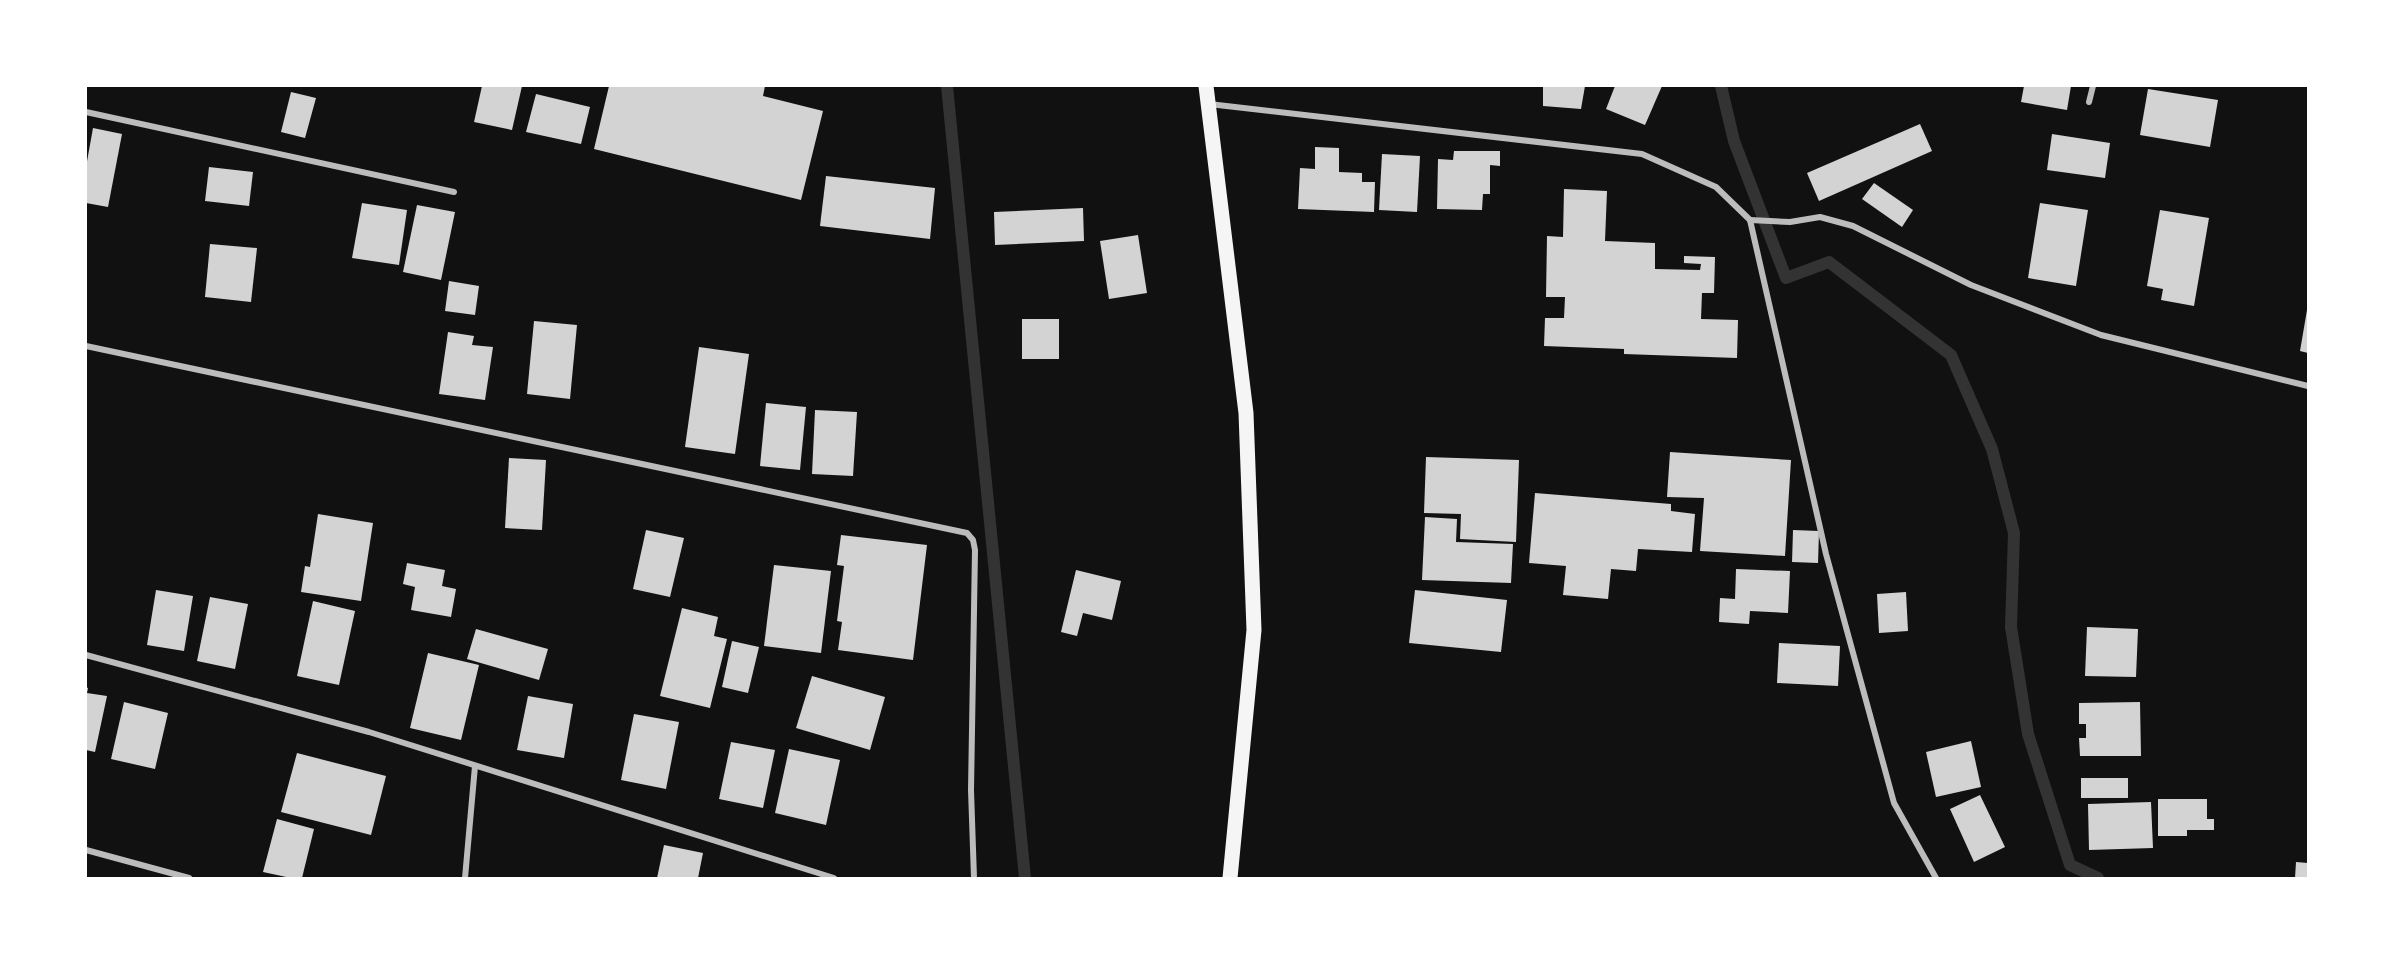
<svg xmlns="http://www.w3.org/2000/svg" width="2394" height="964" viewBox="0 0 2394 964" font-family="'Source Sans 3',sans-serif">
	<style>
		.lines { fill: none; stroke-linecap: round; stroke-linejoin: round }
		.stream { stroke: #333; stroke-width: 12 }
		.building { fill: #d3d3d3 }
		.minor { stroke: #bcbcbc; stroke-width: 6 }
		.primary { stroke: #f5f5f5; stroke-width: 15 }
	</style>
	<rect width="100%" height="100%" fill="#111"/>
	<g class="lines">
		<g class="stream">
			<polyline points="947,86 1025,878"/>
			<polyline points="1721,86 1734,141 1786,278 1829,262 1951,355 1992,449 2014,533 2011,627 2028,734 2070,865 2098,878"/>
		</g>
	</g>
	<g class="building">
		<polygon points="482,86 522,86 512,130 474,122"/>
		<polygon points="609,86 765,86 763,96 823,111 801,200 594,149"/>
		<polygon points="1543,86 1585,86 1581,109 1543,106"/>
		<polygon points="1615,86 1662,86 1645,125 1606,109"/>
		<polygon points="2024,86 2071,86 2067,110 2021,102"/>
		<polygon points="2148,89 2218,100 2210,147 2140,135"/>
		<polygon points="291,92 316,98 305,138 281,132"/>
		<polygon points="536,94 590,107 581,144 526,132"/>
		<polygon points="1920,124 1932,151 1819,201 1807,173"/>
		<polygon points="93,128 122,134 108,207 86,203 86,167"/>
		<polygon points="2052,134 2110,143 2105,178 2047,170"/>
		<polygon points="1315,147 1339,148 1339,172 1362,173 1362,182 1375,182 1374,212 1298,209 1300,168 1315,169"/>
		<polygon points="1454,151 1500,151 1500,166 1490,165 1490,194 1483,194 1482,210 1437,209 1438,159 1453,160"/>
		<polygon points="1382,154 1420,156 1417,212 1379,210"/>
		<polygon points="209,167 253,172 249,206 205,201"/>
		<polygon points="826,176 935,188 930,239 820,226"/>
		<polygon points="1874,183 1913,210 1902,227 1862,199"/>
		<polygon points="1564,189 1607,191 1605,241 1655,243 1655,269 1700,270 1701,264 1684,263 1684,256 1715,257 1714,293 1702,293 1701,319 1738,320 1737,358 1624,354 1624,349 1544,346 1545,318 1564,318 1565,297 1546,297 1547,236 1563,237"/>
		<polygon points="362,203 407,210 399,265 352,258"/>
		<polygon points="2040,203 2088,210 2076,286 2028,278"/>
		<polygon points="417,205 455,212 441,280 403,272"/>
		<polygon points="1083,208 1084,241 995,245 994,212"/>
		<polygon points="2160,210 2209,218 2194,306 2161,300 2163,289 2147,286"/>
		<polygon points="1138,235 1147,293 1109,299 1100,241"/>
		<polygon points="210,244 257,248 251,302 205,297"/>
		<polygon points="449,281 479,286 475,315 445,311"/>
		<polygon points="2307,310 2308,310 2308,353 2300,351"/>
		<rect x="1022" y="319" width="37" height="40"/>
		<polygon points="534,321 577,325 570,399 527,394"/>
		<polygon points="448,332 474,336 472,345 493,347 485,400 439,394"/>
		<polygon points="699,347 749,354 735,454 685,447"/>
		<polygon points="766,403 806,407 800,470 760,466"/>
		<polygon points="815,410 857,412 853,476 812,474"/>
		<polygon points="1670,452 1791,460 1785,556 1700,551 1704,498 1667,497"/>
		<polygon points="1426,457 1519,460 1516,542 1460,539 1461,514 1424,513"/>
		<polygon points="509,458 546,460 542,530 505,528"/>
		<polygon points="1535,493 1671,504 1671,511 1695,514 1692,552 1638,549 1636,571 1611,569 1608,599 1563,595 1566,566 1529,563"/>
		<polygon points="318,514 373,523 361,601 301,592 305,566 310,567"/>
		<polygon points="1425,517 1457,519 1456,542 1513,544 1511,583 1422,580"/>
		<polygon points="646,530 684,538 670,597 633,589"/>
		<polygon points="1793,530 1819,531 1818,563 1792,562"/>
		<polygon points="841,535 927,545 913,660 838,650 842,622 837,621 844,566 837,565"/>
		<polygon points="407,563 445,570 442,586 456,589 451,617 411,610 415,587 403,584"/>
		<polygon points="774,565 831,571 821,653 764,646"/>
		<polygon points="1736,569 1790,571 1788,613 1750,611 1749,624 1719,622 1720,598 1735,599"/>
		<polygon points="1076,570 1121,581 1112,620 1083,613 1077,636 1061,632"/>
		<polygon points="156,590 193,596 184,651 147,645"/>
		<polygon points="1415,590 1507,600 1501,652 1409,643"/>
		<polygon points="1906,592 1908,631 1879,633 1877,594"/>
		<polygon points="210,597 248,604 235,669 197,661"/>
		<polygon points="313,601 355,611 339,685 297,676"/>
		<polygon points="682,608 718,617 714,636 727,639 710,708 660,696"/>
		<polygon points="2087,627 2138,629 2136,677 2085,676"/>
		<polygon points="476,629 548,649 539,680 467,659"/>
		<polygon points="732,641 759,647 748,693 722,687"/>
		<polygon points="1779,643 1840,646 1838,686 1777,683"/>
		<polygon points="428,653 479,665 461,740 410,728"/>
		<polygon points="812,676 885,697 870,750 796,728"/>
		<polygon points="86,687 88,688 87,693 107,696 95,752 86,750"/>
		<polygon points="528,696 573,704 564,758 517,750"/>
		<polygon points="124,702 168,713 155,769 111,759"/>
		<polygon points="2140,702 2141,756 2080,756 2079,738 2086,738 2086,724 2079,724 2079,703"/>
		<polygon points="634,714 679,722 666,789 621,780"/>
		<polygon points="1971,741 1981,787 1936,797 1926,752"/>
		<polygon points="731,742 775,750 763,808 719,799"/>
		<polygon points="789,749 840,760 826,825 775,813"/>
		<polygon points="297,753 386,776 371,835 281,812"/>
		<rect x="2081" y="778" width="47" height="20"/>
		<polygon points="1980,795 2005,847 1974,862 1950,809"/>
		<polygon points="2158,799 2207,799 2207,819 2214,819 2214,830 2187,830 2187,836 2158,836"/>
		<polygon points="2151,802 2153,848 2089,850 2088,804"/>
		<polygon points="277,819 314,829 302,878 291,878 263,872"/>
		<polygon points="664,845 703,853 698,878 657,878"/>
		<polygon points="2296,862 2308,863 2308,878 2295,878"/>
	</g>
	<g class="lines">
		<g class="minor">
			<polyline points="2089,102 2093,86"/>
			<polyline points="1209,104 1642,154 1716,187 1750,220 1826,554 1894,803 1936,878"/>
			<polyline points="86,112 454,192"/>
			<polyline points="1750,220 1790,222 1820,217 1853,226 1971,285 2101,335 2308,386"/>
			<polyline points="86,346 967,533 973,540 975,550 971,790 974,878"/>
			<polyline points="86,655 369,732 834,878"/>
			<polyline points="86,850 189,878"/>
			<polyline points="465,878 475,766"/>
		</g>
		<polyline class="primary" points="1206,86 1246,413 1254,630 1230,878"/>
	</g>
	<rect width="2394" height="964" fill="none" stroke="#ffffff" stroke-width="174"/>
</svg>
